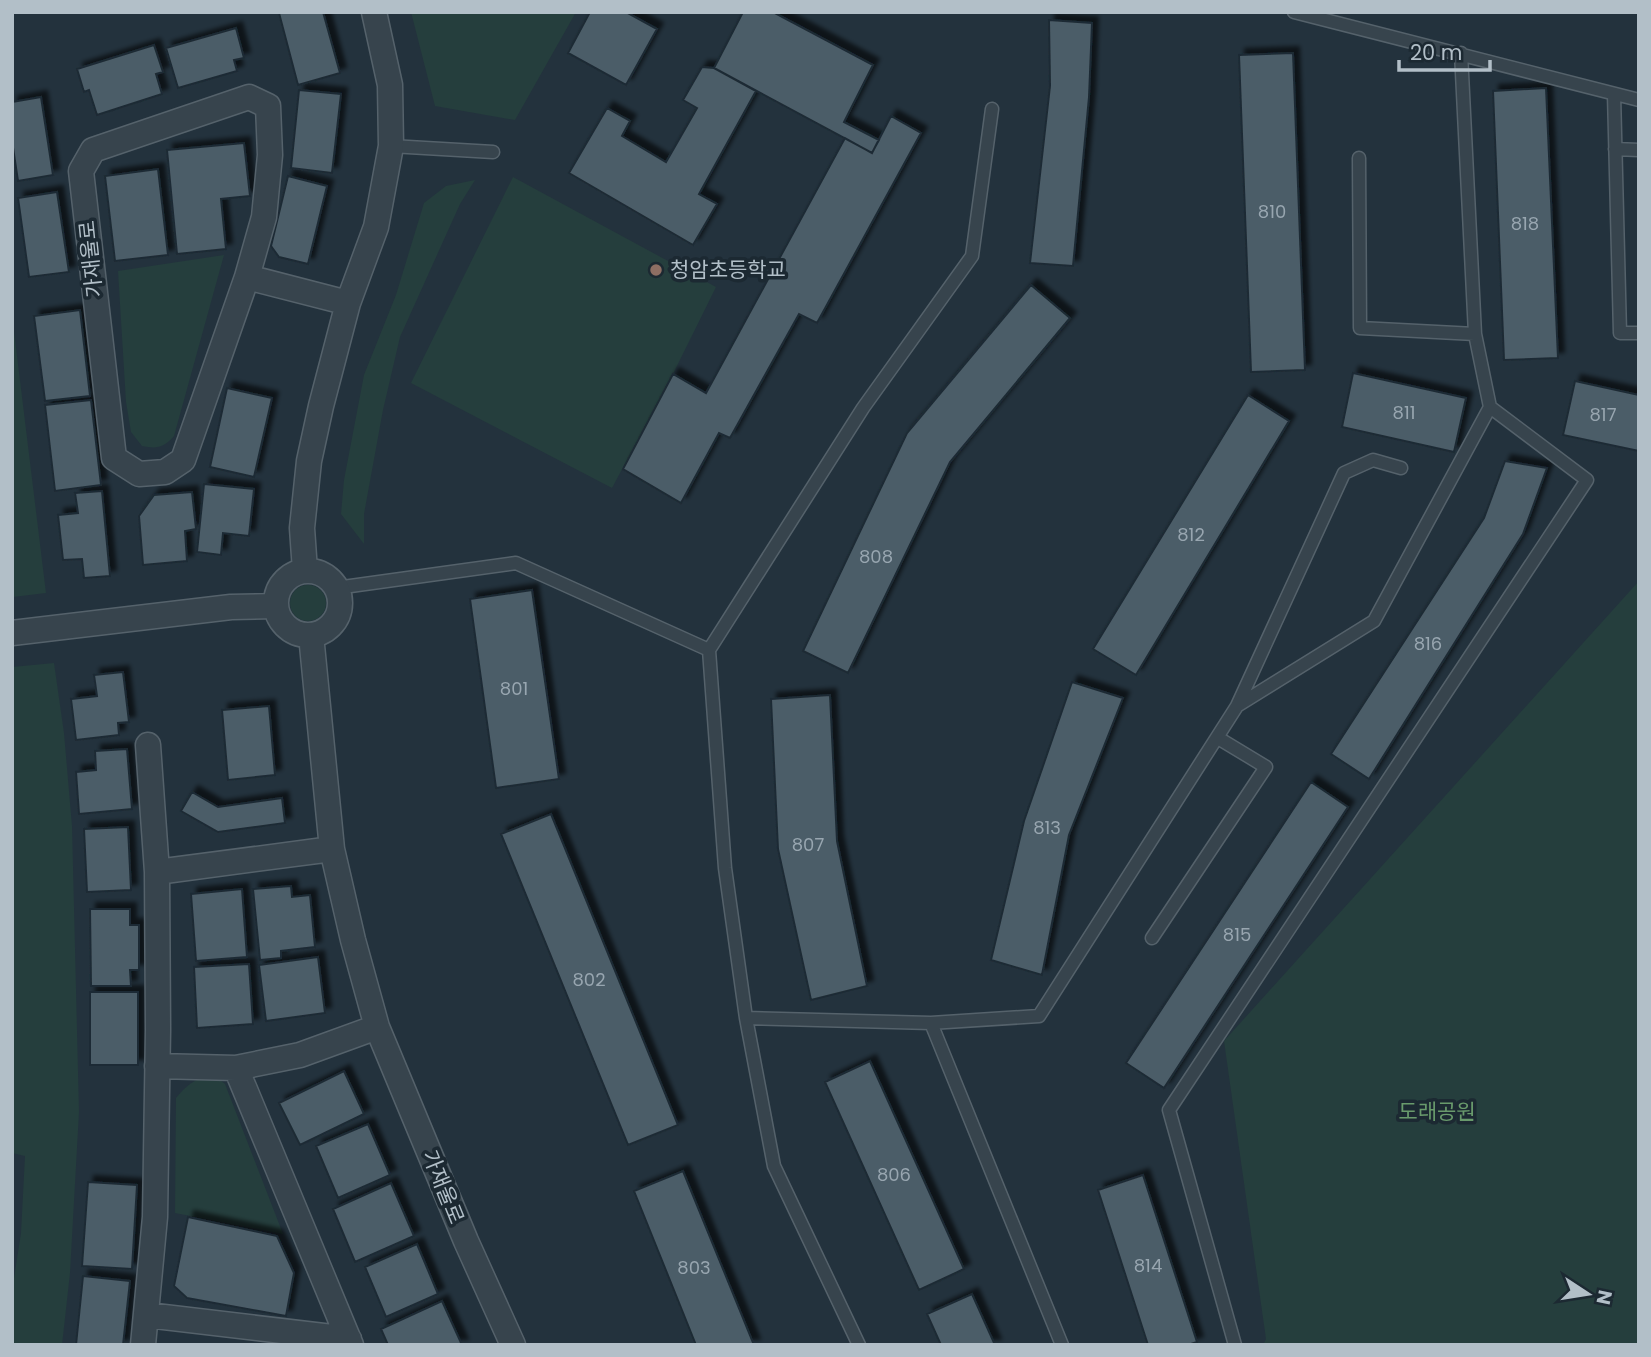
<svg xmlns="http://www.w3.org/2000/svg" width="1651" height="1357" font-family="Poppins,'Noto Sans KR',sans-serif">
	<defs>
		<filter id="shadow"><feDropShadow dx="6" dy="-6" stdDeviation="2" flood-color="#0009"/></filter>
	</defs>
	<rect width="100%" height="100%" fill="#23323d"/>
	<path fill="#253e3d" d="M411 12H576L515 120 435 106Z
		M513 177 716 287 673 374 612 488 411 383Z
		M475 180 460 204 400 337 383 410 364 514V544L341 514 344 480 364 375 396 295 424 203 446 186Z
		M224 255 174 436C164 448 156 449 142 446L131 432 126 402 118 271Z
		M12 315 46 593 13 597H12Z
		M1639 581V1345H1263L1266 1339 1224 1041Z
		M290 603a18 18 0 1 1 36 0a18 18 0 1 1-36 0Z
		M54 663 64 733 72 826 79 1112 70 1273 62 1345H12V1291L21 1233 25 1156 12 1153V667Z
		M215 1076 225 1084 283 1234 175 1213 176 1098C188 1084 196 1077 215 1076Z"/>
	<path fill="#4c5d68" stroke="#1e2b34" stroke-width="2" filter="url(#shadow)" d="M283 12H323L340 73 298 85 279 13Z
		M590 12H626L657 29 626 85 568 53Z
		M743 12H773L873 65 844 122 879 140 872 153 714 68Z
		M1049 20 1092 23 1089 97 1073 266 1030 263 1050 86Z
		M236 28 244 58 234 60 237 71 178 88 166 48Z
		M154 45 163 72 156 74 162 94 97 115 89 90 84 92 77 69Z
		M1293 53 1305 370 1251 372 1239 55Z
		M702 67 714 68 756 91 699 194 717 204 693 245 569 173 607 108 630 121 622 136 666 162 697 108 683 100Z
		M1546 88 1558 358 1504 360 1493 91Z
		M299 90 341 94 332 173 291 168Z
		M41 97 53 175 18 181 12 141V102Z
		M891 116 921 133 817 323 799 314 730 438 719 433 681 503 623 469 673 374 706 393 845 138 872 153Z
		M244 143 250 196 221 199 226 249 177 254 167 150Z
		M158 169 168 255 115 261 105 176Z
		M288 176 327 186 308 264 279 257 271 246Z
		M57 192 69 272 29 277 18 198Z
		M1031 285 1070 318 950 462 848 673 803 651 907 433Z
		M80 310 90 396 45 401 34 316Z
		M1353 373 1466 398 1454 452 1342 427Z
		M1575 381 1639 395V451L1563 435Z
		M227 388 272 398 254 477 210 467Z
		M1248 395 1289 421 1136 675 1093 649Z
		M91 400 101 485 55 491 45 405Z
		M1505 461 1547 468 1523 534 1369 779 1331 754 1484 518Z
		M204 484 254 489 249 536 223 533 221 555 197 552Z
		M102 491 110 576 84 578 82 559 63 560 58 515 78 513 75 493Z
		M192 492 196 529 185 531 187 561 143 565 139 516 154 495Z
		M532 590 559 779 496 788 470 599Z
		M123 672 129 722 118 723 119 735 76 740 71 699 97 696 94 675Z
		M1072 682 1123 698 1069 835 1042 975 991 960 1024 821Z
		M830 695 837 841 867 986 811 1000 778 849 771 699Z
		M269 706 275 775 228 780 222 710Z
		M127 749 132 809 79 814 76 772 96 770 95 751Z
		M1311 782 1348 807 1164 1088 1126 1063Z
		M192 792 218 807 282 798 285 823 218 832 181 811Z
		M551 814 678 1125 628 1145 501 834Z
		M128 827 131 890 87 892 84 829Z
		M291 886 292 897 310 895 315 947 281 951V958L260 960 253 889Z
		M242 889 247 957 196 961 191 894Z
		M90 909H130V925H139V970H130L131 986H91Z
		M318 957 325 1013 266 1021 259 965Z
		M249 964 253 1024 197 1028 194 967Z
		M90 992H138V1065H90Z
		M870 1061 964 1269 919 1290 825 1082Z
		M344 1071 364 1114 300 1145 279 1103Z
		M368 1124 390 1175 338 1198 316 1146Z
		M683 1171 754 1345H696L634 1191Z
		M1143 1175 1197 1342 1188 1345H1148L1098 1190Z
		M88 1182 137 1185 132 1269 82 1266Z
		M391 1183 414 1236 355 1262 333 1209Z
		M188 1217 277 1236 294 1273 286 1316 187 1298 174 1286Z
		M417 1244 438 1294 386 1317 365 1267Z
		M83 1276 130 1281 123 1345H76Z
		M972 1294 995 1345H941L927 1314Z
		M442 1301 462 1345H388L381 1329Z"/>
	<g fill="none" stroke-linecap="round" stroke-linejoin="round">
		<g stroke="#55626b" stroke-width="15">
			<path id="lane" d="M1294 12 1639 100
				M1614 94 1620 333H1639
				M391 146 493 152
				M1615 149 1639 150
				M1359 158 1360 328 1475 334
				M336 588 516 563 709 650
				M1237 706 1344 473 1373 460 1401 468
				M1152 938 1266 767 1218 738
				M746 1018 931 1023 1039 1016 1237 706 1374 621 1490 407 1475 334 1461 53
				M931 1023 1062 1345
				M859 1345 774 1166 746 1018 725 868 709 650 863 408 972 256 992 109
				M1235 1345 1169 1110 1587 480 1490 407"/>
		</g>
		<g stroke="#55626b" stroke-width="27">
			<path id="street" d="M249 97 268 106 270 155 264 217 247 277 183 460 165 472 139 474 114 458 81 171 93 150Z
				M247 277 348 303
				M305 571 302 528 309 461 321 406 348 303 376 227 391 146 390 85 374 12
				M276 603a32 32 0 1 1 64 0a32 32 0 1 1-64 0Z
				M12 633 231 607 276 606
				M311 635 332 849 353 940 377 1027 466 1241 513 1345
				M157 872 332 849
				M157 1066 236 1068 300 1055 377 1027
				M236 1068 351 1345
				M147 1315 349 1339
				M143 1345 155 1217 158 1030 157 872 148 745"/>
		</g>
		<use href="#lane" stroke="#37444d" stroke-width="12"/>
		<use href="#street" stroke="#37444d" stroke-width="24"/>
	</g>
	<circle fill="#8d6e63" stroke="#1c2932" stroke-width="2.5" cx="656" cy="270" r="7"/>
	<g text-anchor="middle" stroke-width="7" stroke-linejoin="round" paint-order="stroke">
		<g font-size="18" fill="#98a6b0">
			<text x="1272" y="218">810</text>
			<text x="1525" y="230">818</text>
			<text x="1404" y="419">811</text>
			<text x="1603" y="421">817</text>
			<text x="1191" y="541">812</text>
			<text x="876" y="563">808</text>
			<text x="1428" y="650">816</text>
			<text x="514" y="695">801</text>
			<text x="1047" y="834">813</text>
			<text x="808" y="851">807</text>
			<text x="1237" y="941">815</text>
			<text x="589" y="986">802</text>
			<text x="894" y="1181">806</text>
			<text x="1148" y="1272">814</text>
			<text x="694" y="1274">803</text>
		</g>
		<g font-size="21" fill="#b2bfc8" stroke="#1c2932">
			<text transform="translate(91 259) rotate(-96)" y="7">가재울로</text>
			<text transform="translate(443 1187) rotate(68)" y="7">가재울로</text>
		</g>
		<g font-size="21" fill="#b2bfc8" stroke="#1c2932" text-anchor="start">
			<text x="670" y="277">청암초등학교</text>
		</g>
		<g font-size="21" fill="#699a6c" stroke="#1c2932">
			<text x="1437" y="1119">도래공원</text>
		</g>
	</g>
	<rect width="1651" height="1357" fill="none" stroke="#b2bfc8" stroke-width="28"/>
	<g transform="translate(1588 1294) rotate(102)" stroke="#1c2932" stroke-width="5" paint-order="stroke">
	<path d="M0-5L12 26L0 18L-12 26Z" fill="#b2bfc8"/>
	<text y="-10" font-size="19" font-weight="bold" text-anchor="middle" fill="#b2bfc8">N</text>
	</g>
	<path d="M1399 60v10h91v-10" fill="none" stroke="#b2bfc8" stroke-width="3.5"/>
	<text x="1410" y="60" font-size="21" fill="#b2bfc8" stroke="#1c2932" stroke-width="5" paint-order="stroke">20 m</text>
</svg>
